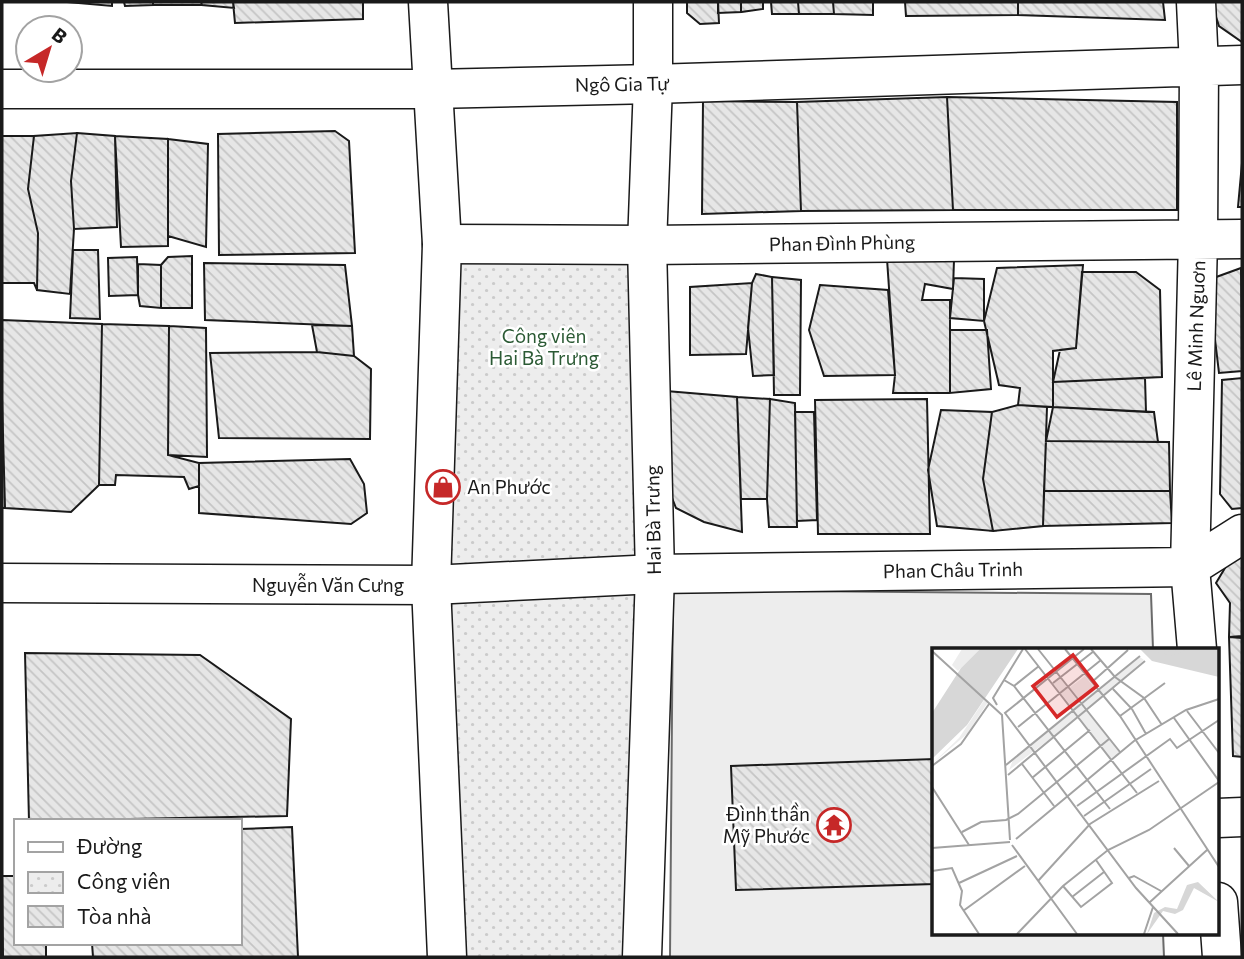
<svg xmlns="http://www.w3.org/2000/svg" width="1244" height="959" font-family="Commissioner,sans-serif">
	<defs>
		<pattern id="park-dots" width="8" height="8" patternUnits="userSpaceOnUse" patternTransform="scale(1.75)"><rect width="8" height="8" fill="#ededed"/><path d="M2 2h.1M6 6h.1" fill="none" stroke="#cbcbcb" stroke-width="1.8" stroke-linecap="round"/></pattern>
		<pattern id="building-back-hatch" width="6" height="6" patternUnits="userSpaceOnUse" patternTransform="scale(1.75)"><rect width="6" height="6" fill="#e6e6e6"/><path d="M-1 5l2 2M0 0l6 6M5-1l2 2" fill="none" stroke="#c5c5c5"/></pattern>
	</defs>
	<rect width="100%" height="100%" fill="#fff"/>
	<path fill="#ededed" stroke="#6a6a6a" stroke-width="2" d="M673 590 1151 594 1153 649H934V933H1163L1164 957H670Z"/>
	<path fill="url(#park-dots)" stroke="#6a6a6a" stroke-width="2" d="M442 244 647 245 640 957H445Z"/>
	<path fill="url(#building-back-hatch)" stroke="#1a1a1a" stroke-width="2" d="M67 2H112V6Z
		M124 2H153V5L125 6Z
		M153 2H201L202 5H153Z
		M201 2H233L234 8 202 5Z
		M233 2H363V19L235 23Z
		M687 2H718L719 23 700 24 687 13Z
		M718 2H741V12L718 13Z
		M741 2H763V9L741 12Z
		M771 2H798L799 14H772Z
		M798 2H833L834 14H799Z
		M833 2H873V15L834 14Z
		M905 2H1018V15L906 16Z
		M1018 2H1163L1165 20 1018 15Z
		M1211 2H1242V42L1219 26Z
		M947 97 1177 102V210H953Z
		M947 97 953 210 801 211 797 102Z
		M703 101 797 102 801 211 702 214Z
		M335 131 349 141 355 253 219 255 218 134Z
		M77 133 71 181 74 229 70 294 37 290 38 233 28 189 34 136Z
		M77 133 115 136 117 227 74 229 71 181Z
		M2 136H34L28 189 38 233 37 290 34 283H2Z
		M115 136 168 139V246L121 247Z
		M168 139 208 144 206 247 168 236Z
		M1242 163V207H1238Z
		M73 250H98L100 319 70 318Z
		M192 256V308H161V265L168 257Z
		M137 257 138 295 109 296 108 258Z
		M887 259 954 260 953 289 925 284 922 300H950V393H893L895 375Z
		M204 263 345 265 352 326 205 320Z
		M138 264 161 265V308L140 306 138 295Z
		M1083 265 1076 348 1053 351V407L1018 405 1020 388 999 385 984 321 997 268Z
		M1241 268 1242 371 1219 373 1208 280Z
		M1082 272H1136L1160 290 1162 377 1053 382 1060 350 1076 348Z
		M756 274 772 277 774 375 753 376 748 328 752 283Z
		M772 277 801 280 800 395H774Z
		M954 278 984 279V321L950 318Z
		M752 283 746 354 690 355V287Z
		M820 285 888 290 895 375 824 376 809 330Z
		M2 320 102 324 99 485 71 512 5 508 2 398Z
		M102 324 169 326 168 455 199 463V486L189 489 184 477 116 475 115 485H99Z
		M312 325 352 326 354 356 317 352Z
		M169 326 206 328 207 457 168 455Z
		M950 330H987L991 389 950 393Z
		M317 352 354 356 371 369 370 439 219 438 210 353Z
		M1145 378 1146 412 1053 407V382Z
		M1242 378V508L1232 509 1220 494 1222 380Z
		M666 391 737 397 742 532 704 522 676 508 665 480Z
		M737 397 770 399 767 499H741Z
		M2 398 5 508H2Z
		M770 399 795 403 797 527H769L767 499Z
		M927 399 930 534H818L815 400Z
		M1018 405 1047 407 1043 526 993 531 983 479 992 412Z
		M1053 407 1154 412 1158 442 1046 441Z
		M941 410 992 412 983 479 993 531 937 526 928 470Z
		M795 412H814L817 520 797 521Z
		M1046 441 1169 442 1170 491H1044Z
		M350 459 364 484 367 513 351 524 199 513V463Z
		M1044 491H1170L1172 523 1043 526Z
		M1237 548H1242V636L1229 637 1230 603 1216 583Z
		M1229 637 1242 638V757L1233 756Z
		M25 653 200 655 291 719 287 816 29 821Z
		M934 759V884L736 890 731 766Z
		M292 827 298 957H93L92 943H240V829Z
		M2 876H16V943H46V957H3Z"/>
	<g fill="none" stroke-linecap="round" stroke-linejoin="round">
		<g stroke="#1a1a1a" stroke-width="41">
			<path id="minor" d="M1196 2 1199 66 1198 239 1190 567 1197 649
				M2 89H432L653 84 1242 65
				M442 244 647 245 1242 239
				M2 583 431 585 655 574 1190 567 1242 534
				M1218 818 1242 817
				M1218 902 1222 957"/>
		</g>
		<g stroke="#1a1a1a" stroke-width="41">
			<path id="tertiary" d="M428 2 442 244 431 585 447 957
				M642 957 655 574 647 245 653 84V2"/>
		</g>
		<use href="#minor" stroke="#fff" stroke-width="38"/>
		<use href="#tertiary" stroke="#fff" stroke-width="38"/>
	</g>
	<defs>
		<g id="shop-ring" transform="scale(1.75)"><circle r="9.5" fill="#fff" stroke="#c62828" stroke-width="1.5"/><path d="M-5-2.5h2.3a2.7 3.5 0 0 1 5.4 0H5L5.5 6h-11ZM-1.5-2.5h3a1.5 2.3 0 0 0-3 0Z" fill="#c62828"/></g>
		<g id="temple-ring" transform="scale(1.75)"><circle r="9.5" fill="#fff" stroke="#c62828" stroke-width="1.5"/><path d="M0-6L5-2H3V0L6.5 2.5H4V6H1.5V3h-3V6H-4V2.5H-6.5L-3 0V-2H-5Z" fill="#c62828"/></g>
	</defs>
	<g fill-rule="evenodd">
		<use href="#shop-ring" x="443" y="487"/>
		<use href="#temple-ring" x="834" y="825"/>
	</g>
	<g text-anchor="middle" stroke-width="5" stroke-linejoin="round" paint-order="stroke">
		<g font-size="19" fill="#1a1a1a" stroke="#fff">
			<text transform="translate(622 84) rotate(-1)" y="7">Ngô Gia Tự</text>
			<text transform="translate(842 243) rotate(-1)" y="7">Phan Đình Phùng</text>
			<text transform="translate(1196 326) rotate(-88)" y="7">Lê Minh Nguơn</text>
			<text transform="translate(653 520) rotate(-91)" y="7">Hai Bà Trưng</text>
			<text transform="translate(953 570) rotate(-1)" y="7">Phan Châu Trinh</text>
			<text x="328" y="592">Nguyễn Văn Cưng</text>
		</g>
		<g font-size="19" fill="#2b5a34" stroke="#fff">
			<text x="544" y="343">Công viên<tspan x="544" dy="22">Hai Bà Trưng</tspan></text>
		</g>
		<g font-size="19" fill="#1a1a1a" stroke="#fff" text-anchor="start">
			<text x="467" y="494">An Phước</text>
			<text x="810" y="821" text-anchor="end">Đình thần<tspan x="810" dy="22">Mỹ Phước</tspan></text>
		</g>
	</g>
	<g transform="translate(932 648)">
		<rect width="287" height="287" fill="#fff"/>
		<path d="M153 28 164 42 148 55 137 40Z" fill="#ededed"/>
		<path d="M30 1H48L26 23 20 17ZM208 9 212 12 154 63 188 104 179 110 147 69 77 122 81 112 142 62 121 35 128 30 149 57ZM53 51 56 54 35 86 0 116 27 90Z" fill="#ededed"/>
		<path d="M48 1H86L35 77 0 111V65L29 20ZM208 1H287V29L220 13ZM266 234 287 254 262 240 251 262 243 266 231 263 215 286 222 265 233 259 245 261 255 237Z" fill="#d7d7d7"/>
		<path fill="none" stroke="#d7d7d7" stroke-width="3.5" d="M224 2 240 6 252 1"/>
		<path fill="none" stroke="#a3a3a3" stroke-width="2" d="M93 1 205 145M106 1 188 104M133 1 188 68 287 219M152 1 73 65 204 240 246 286M159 1 183 29 212 50 230 77M0 3 70 67 78 192M72 32 82 38 178 161M160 34 196 2M121 35 162 3M82 38 107 18M181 41 200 61 214 86M65 57 61 50 91 1M255 63 287 105M188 68 233 35M242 70 287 133M86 79 169 12M90 116 122 158M74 117 208 8M0 118 29 96 57 56M76 127 213 13M100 130 158 82M0 139 37 197M145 158 238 91 245 100 287 72M152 168 219 121M30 184 49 174 74 172 86 166 177 91M84 191 202 93 254 62 287 51M80 197 145 286M0 200 78 194M242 200 257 218M0 223 20 220 30 243 28 257 47 286M197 230 202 228 229 243M106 233 158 176 227 133M27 235 85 208M131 238 149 259 180 235 164 212M140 249 172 224M218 254 275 202M31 263 93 218M85 286 131 238 176 202 217 182 287 134M212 286 221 259"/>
		<path fill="#d62828" fill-opacity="0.15" stroke="#d62828" stroke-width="3.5" d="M141 7 165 38 125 69 101 38Z"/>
		<rect width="287" height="287" fill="none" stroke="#1a1a1a" stroke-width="3.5"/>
	</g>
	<rect width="1244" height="959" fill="none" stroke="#1a1a1a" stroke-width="7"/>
	<rect x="14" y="819" width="228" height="126" fill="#ffffff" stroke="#a3a3a3" stroke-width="2"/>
	<rect x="28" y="842" width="35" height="10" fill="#ffffff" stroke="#a3a3a3" stroke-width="2"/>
	<text x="77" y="854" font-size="21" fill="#1a1a1a">Đường</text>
	<rect x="28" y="872" width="35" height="21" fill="url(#park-dots)" stroke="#a3a3a3" stroke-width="2"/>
	<text x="77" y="889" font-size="21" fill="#1a1a1a">Công viên</text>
	<rect x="28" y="906" width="35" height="21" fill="url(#building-back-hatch)" stroke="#a3a3a3" stroke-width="2"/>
	<text x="77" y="924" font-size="21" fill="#1a1a1a">Tòa nhà</text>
	<g transform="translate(49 49) rotate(38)"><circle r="33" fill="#ffffff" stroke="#a3a3a3" stroke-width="2"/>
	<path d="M0-5L12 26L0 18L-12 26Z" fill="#c62828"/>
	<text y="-10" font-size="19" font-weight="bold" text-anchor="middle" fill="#1a1a1a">B</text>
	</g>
</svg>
